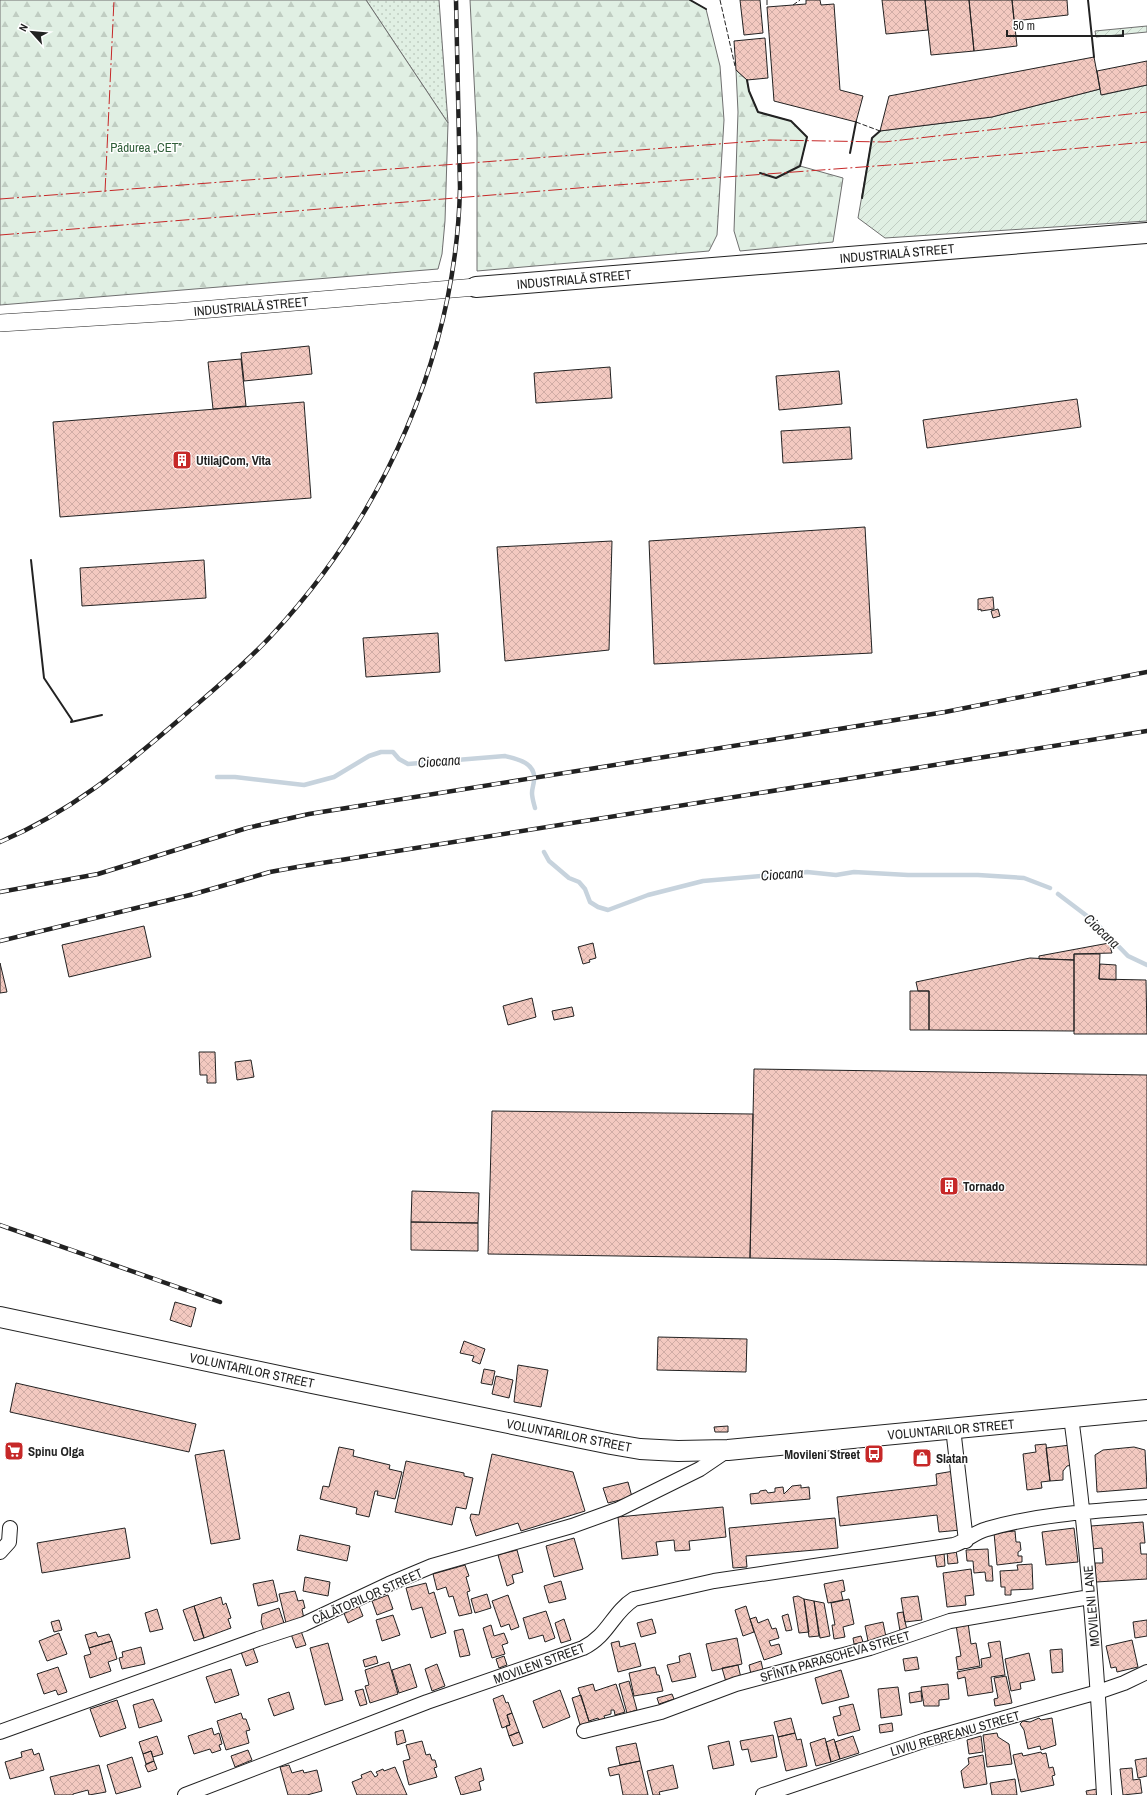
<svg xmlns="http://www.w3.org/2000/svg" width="1147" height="1795" font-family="'Archivo Narrow',sans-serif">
	<defs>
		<pattern id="grass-dots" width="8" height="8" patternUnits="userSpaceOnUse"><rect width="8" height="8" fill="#e0efe3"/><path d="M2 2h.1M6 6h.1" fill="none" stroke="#c0cdc2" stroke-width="1.8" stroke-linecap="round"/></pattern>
		<pattern id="forest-firs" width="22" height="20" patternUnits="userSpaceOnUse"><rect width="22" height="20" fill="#e0efe3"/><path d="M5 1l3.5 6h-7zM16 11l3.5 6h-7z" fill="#c0cdc2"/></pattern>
		<pattern id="garden-furrows" width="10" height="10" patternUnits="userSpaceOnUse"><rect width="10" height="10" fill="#e0efe3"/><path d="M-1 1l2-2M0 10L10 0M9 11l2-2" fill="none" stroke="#c0cdc2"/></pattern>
		<pattern id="building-cross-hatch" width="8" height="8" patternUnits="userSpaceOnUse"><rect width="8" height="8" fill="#f3c9c0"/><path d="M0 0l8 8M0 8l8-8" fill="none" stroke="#d0aca5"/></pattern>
	</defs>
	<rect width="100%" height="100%" fill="#fff"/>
	<path fill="url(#grass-dots)" stroke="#6f6f6f" d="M366 0H439L448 123Z"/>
	<path fill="url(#forest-firs)" stroke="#6f6f6f" d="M0 0H366L448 123 445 221 442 254 438 269 0 305Z
		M470 0H690L706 9 720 66 724 120 717 235 709 251 477 271V138Z
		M736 70 747 80 749 91 758 112 791 121 807 137 800 166 843 178 833 242 740 251 734 231 738 112Z"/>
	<path fill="url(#garden-furrows)" stroke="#6f6f6f" d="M1147 26V32L1096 37 1095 31Z
		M1147 85V221L885 238 858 218 872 138 880 131 992 117 1100 89 1102 95Z"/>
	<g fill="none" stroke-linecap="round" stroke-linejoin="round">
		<path stroke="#c7d3dd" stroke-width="4.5" d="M217 777H235L304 785 334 777 369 756 381 752H393L399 759 408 764 505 756C518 759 536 763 534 780 534 784 532 788 532 793 532 798 534 804 535 808
			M544 852 549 861 569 878 579 882 585 889 590 902 598 907 608 910 648 895 703 881 807 872 836 875 854 872 908 875H978L1024 878 1050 888
			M1058 894 1095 922 1128 956 1147 965"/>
	</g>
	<path fill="url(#building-cross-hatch)" stroke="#222" d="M740 0H760L763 33 744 35Z
		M806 0H820L821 5 834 4 840 90 863 96 856 122 774 101 767 7 806 4Z
		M882 0H925L928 30 886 34Z
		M925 0H969L974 51 931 55Z
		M969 0H1012L1017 46 974 51Z
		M1012 0H1067L1068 15 1014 21Z
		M765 38 768 78 747 80 736 70 734 41Z
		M1094 57 1100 89 992 117 880 131 889 96Z
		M1147 61V85L1101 95 1097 71Z
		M309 346 312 374 244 381 241 353Z
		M241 359 246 406 213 409 208 362Z
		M610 367 612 398 536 403 534 373Z
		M839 371 842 404 779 410 776 376Z
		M1077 399 1081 427 927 448 923 420Z
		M304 402 311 498 60 517 53 422Z
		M850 427 852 459 783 463 781 431Z
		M865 527 872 653 654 664 649 541Z
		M612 541 609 650 505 661 497 547Z
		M204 560 206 598 82 606 80 568Z
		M993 597 994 609 981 611V609L978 610V599Z
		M998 609 1000 616 993 618 991 611Z
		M438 633 440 672 366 677 363 638Z
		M144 926 151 957 69 977 62 945Z
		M593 943 596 958 589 960 590 962 583 964 578 947Z
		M1109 943 1112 953 1074 954V960L1039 959V956Z
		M1074 954H1100L1099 979 1146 980 1147 1034H1074Z
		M1030 958 1074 960V1031L929 1030V991H918L916 982Z
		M0 963 7 992 0 993Z
		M1100 964 1116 965V980L1099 979Z
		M910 991H929V1030H910Z
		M532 998 536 1017 508 1025 503 1006Z
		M572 1007 574 1016 554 1020 552 1011Z
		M199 1052H215L216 1083H207V1075H200Z
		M251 1060 254 1077 237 1080 235 1062Z
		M754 1069 1147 1075V1265L750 1258Z
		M492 1111 753 1114 750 1258 488 1254Z
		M412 1191 479 1193 478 1223 411 1222Z
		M411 1222 478 1223V1251L411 1250Z
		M175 1302 196 1308 191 1327 170 1320Z
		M658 1337 747 1339 746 1372 657 1370Z
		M464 1341 485 1349 480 1364 472 1361 474 1356 460 1353Z
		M518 1365 548 1370 541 1407 514 1402Z
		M484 1369 495 1371 492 1385 481 1383Z
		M496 1376 513 1380 509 1398 492 1394Z
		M16 1383 196 1424 189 1452 10 1412Z
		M728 1426V1432H715L714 1427Z
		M1046 1444 1050 1481 1041 1482 1042 1488 1027 1490 1023 1454 1036 1452 1035 1445Z
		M1070 1445 1072 1465 1067 1466 1063 1471V1480L1050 1481 1046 1448Z
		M339 1447 354 1450 353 1456 390 1465 389 1469 402 1472 395 1499 377 1495 378 1491H375L369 1517 356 1514 357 1508 320 1499 323 1486 329 1487Z
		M1134 1447 1145 1450 1147 1488 1097 1492 1095 1455 1103 1450Z
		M224 1450 240 1539 211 1544 195 1455Z
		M492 1454 573 1472 585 1511 521 1531 518 1523 476 1536 470 1518 471 1514 479 1515Z
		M406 1461 464 1473V1476L473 1478 466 1509 456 1507 452 1525 395 1512Z
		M954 1471 961 1530 939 1532 937 1515 840 1526 837 1497 937 1485 936 1474Z
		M628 1482 632 1497 608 1503 603 1488Z
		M801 1485V1488L809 1487 810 1499 751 1504 750 1494 759 1493 760 1491 766 1490 768 1493 775 1492V1488L783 1487 784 1494 792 1486Z
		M723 1507 726 1537 689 1541 690 1550 675 1551 674 1540 656 1542 658 1555 622 1559 618 1517Z
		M835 1518 838 1548 746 1556 747 1567 733 1568 729 1528Z
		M1143 1522 1145 1543H1140L1141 1554H1147V1579L1096 1582 1095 1563H1103L1102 1548 1092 1549 1091 1526Z
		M125 1528 130 1558 42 1573 37 1543Z
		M1074 1528 1078 1562 1046 1565 1042 1532Z
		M1015 1531 1016 1542H1020L1021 1550 1018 1552V1556H1022V1562L997 1565 994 1533Z
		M300 1535 350 1546 347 1561 297 1550Z
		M574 1538 583 1569 554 1577 546 1546Z
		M988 1549 989 1566H992L993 1581H986L985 1572 974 1573 973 1561H967L966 1550Z
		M517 1550 523 1572 512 1575 514 1583 507 1586 498 1555Z
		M956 1550 958 1563 948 1564 947 1551Z
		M944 1553 945 1566 937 1567 935 1554Z
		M1032 1564 1033 1589 1011 1590V1595H1005V1587H1001L1000 1571 1018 1570 1017 1565Z
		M465 1565 469 1576 466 1577 470 1591 467 1592 472 1613 459 1616 453 1596 449 1597 446 1587 437 1590 433 1574Z
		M971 1569 974 1595 965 1596 966 1605 947 1607 943 1573Z
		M305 1577 330 1582 328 1596 303 1591Z
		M273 1580 278 1601 258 1606 253 1584Z
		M843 1580 845 1591 841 1592 843 1600 828 1603 824 1584Z
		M561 1581 566 1599 549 1603 544 1586Z
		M426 1583 429 1594 434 1592 446 1633 431 1638 422 1607 412 1610 406 1588Z
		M295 1591 298 1601 303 1600 305 1608 302 1609 304 1619 286 1623 279 1594Z
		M487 1594 491 1608 475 1613 471 1599Z
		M388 1595 393 1609 377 1615 372 1601Z
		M508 1595 519 1627 511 1630 509 1624 501 1627 492 1601Z
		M798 1596 804 1599 809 1632 799 1633 793 1597Z
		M918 1596 922 1620 905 1622 901 1598Z
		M221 1597 223 1605 226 1603 231 1618 228 1619 231 1628 204 1638 194 1606Z
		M804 1599 814 1601 819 1636 809 1637Z
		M849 1599 854 1624 843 1627 845 1637 834 1639 832 1625H835L831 1603Z
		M814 1601 824 1603 830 1636 820 1638Z
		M358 1604 363 1616 348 1623 343 1611Z
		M194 1606 204 1638 194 1641 183 1610Z
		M746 1606 754 1632 743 1636 735 1610Z
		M279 1608 284 1623 264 1631 261 1622 262 1614Z
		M157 1609 163 1629 150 1632 145 1613Z
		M546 1611 555 1638 545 1642 543 1635 529 1639 523 1618Z
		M903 1612 907 1630 900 1631 897 1613Z
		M788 1614 792 1630 786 1631 782 1616Z
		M393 1615 400 1635 382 1641 376 1620Z
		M756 1617 758 1623 768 1619 772 1629 776 1628 779 1638 769 1641 771 1646 779 1644 782 1654 764 1660 750 1619Z
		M564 1619 571 1640 561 1643 555 1623Z
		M652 1619 656 1633 641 1637 637 1623Z
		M59 1620 62 1630 54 1632 51 1622Z
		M1147 1620V1636L1135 1638 1133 1622Z
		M883 1622 886 1637 868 1641 865 1626Z
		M968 1623 971 1644 976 1643 980 1666 958 1670 956 1657 961 1656 956 1625Z
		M491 1625 494 1636 504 1633 508 1643 502 1645 505 1654 492 1658 483 1628Z
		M463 1629 470 1655 460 1657 454 1631Z
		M301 1631 306 1645 296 1648 291 1634Z
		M96 1632 98 1637 109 1634 112 1641 89 1648 85 1635Z
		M59 1633 67 1654 47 1661 39 1641Z
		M861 1636 863 1642 854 1644 853 1638Z
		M737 1638 742 1664 712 1671 706 1644Z
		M1132 1640 1138 1667 1117 1672 1116 1667 1111 1668 1106 1646Z
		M112 1641 117 1659 108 1662 111 1671 90 1678 84 1656 91 1654 89 1648Z
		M619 1641 620 1647 635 1643 641 1666 618 1672 611 1643Z
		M1000 1641 1005 1675 991 1677 993 1692 968 1696 965 1677 958 1679 957 1672 982 1667 981 1659 991 1657 988 1643Z
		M328 1643 343 1700 325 1705 310 1648Z
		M141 1647 145 1664 122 1669 119 1658 123 1657 122 1652Z
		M253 1648 258 1662 246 1666 241 1652Z
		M1062 1649 1063 1672 1052 1673 1050 1650Z
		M690 1653 696 1677 672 1682 667 1665 680 1662 679 1656Z
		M1029 1653 1035 1680 1020 1683 1021 1689 1011 1691 1005 1659Z
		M376 1656 378 1663 365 1667 363 1660Z
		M504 1656 507 1665 499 1668 496 1659Z
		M917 1657 919 1669 905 1671 903 1659Z
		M761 1661 763 1670 751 1674 749 1665Z
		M389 1662 398 1694 370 1703 365 1686 369 1685 365 1670Z
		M410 1664 417 1687 399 1693 392 1670Z
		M437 1664 445 1686 432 1691 425 1669Z
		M738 1665 741 1678 726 1682 722 1668Z
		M58 1667 67 1692 58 1695 56 1690 44 1694 37 1674Z
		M655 1667 657 1675H659L663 1691 634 1696 629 1673Z
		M231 1669 239 1695 215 1703 206 1677Z
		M841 1670 849 1697 822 1704 815 1678Z
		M1006 1676 1012 1703 995 1706 994 1699 998 1698 994 1678Z
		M629 1681 637 1710 627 1713 619 1684Z
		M593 1684 595 1691 616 1684 625 1712 615 1715 614 1710H611V1714L604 1716 605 1719 599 1720 598 1718 589 1721 578 1688Z
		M948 1684 949 1699 939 1700V1706H924L921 1687Z
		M898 1687 902 1715 881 1718 878 1689Z
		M363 1689 367 1704 360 1706 355 1691Z
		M560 1690 570 1717 543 1728 533 1701Z
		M921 1691 922 1701 910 1703 909 1693Z
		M289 1692 294 1709 274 1716 268 1699Z
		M672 1694 674 1699 659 1704 657 1698Z
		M503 1695 506 1703 508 1702 512 1713 507 1715 510 1725 502 1728 493 1699Z
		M581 1695 590 1725 581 1728 572 1698Z
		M153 1699 162 1721 139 1728 133 1705Z
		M117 1700 126 1728 100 1737 90 1709Z
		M853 1704 860 1730 838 1736 833 1717 841 1715 839 1707Z
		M241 1713 243 1719H246L250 1730 246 1731 249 1743 226 1750 217 1721Z
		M512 1713 519 1732 509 1736 506 1726 510 1725 507 1715Z
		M791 1718 795 1733 778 1737 774 1722Z
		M1039 1718 1041 1720 1052 1718 1056 1745 1041 1750 1040 1746 1028 1749 1024 1730 1020 1724 1023 1721 1030 1722Z
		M892 1723 893 1731 880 1733 879 1725Z
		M212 1728 214 1735 219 1733 222 1744 219 1745 221 1750 212 1753 210 1749 194 1754 188 1736Z
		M403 1730 406 1742 397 1745 395 1732Z
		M519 1732 523 1743 513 1746 509 1736Z
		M795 1733 797 1740 801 1739 807 1766 786 1771 778 1737Z
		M997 1733 998 1737 1009 1744 1012 1764 987 1767 983 1735Z
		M773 1735 777 1757 751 1762 748 1749 742 1750 740 1741Z
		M157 1736 163 1754 153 1757 151 1751 143 1754 139 1742Z
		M853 1736 859 1753 840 1759 835 1742Z
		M981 1736 983 1752 969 1754 967 1740Z
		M825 1738 831 1762 816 1766 810 1743Z
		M834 1739 840 1759 831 1762 826 1742Z
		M422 1741 426 1755 430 1754 432 1760H435L437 1767 434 1768 437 1777 409 1785 403 1761 410 1759 406 1745Z
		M729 1741 734 1765 713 1769 708 1746Z
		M636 1743 640 1761 620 1765 616 1747Z
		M32 1749 34 1755 39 1753 44 1770 10 1779 5 1762 22 1757 21 1752Z
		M248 1750 252 1760 235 1767 231 1756Z
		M151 1751 154 1761 146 1764 143 1754Z
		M1041 1752 1042 1754 1046 1753 1049 1768 1053 1767 1055 1775 1052 1776 1054 1785 1021 1792 1013 1755 1022 1753 1023 1756Z
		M983 1755 987 1784 964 1788 961 1771 969 1764 968 1758Z
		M132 1757 141 1787 116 1794 107 1765Z
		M1147 1758V1776L1138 1778 1135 1760Z
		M154 1761 157 1769 148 1772 145 1765Z
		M640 1761 648 1795H623L619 1774 610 1776 608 1768Z
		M99 1765 106 1792 89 1795 88 1790 73 1794V1795H55L50 1777Z
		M289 1765 292 1773 303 1770 304 1773 317 1770 322 1791 307 1795H288L280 1767Z
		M673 1765 678 1788 659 1792 660 1795H653L647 1771Z
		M395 1767 407 1795H357L352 1782 362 1778 361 1775 371 1771 375 1777 378 1775 376 1772 383 1769 384 1771Z
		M481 1768 484 1780 479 1782 481 1790 461 1795 455 1777Z
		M1132 1768 1133 1780 1140 1779 1142 1793 1123 1795 1120 1769Z
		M1015 1779 1017 1795H992L990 1783Z
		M1097 1789 1098 1795H1087L1086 1791Z"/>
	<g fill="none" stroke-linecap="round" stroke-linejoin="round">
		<g stroke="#222" stroke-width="16">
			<path id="minor" d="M1071 1417C1088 1542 1097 1669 1104 1795
				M953 1428 966 1541
				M0 1552 9 1542 10 1528
				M584 1731 661 1712 736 1684 870 1648 950 1621 1090 1597
				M0 1732 258 1639 304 1624 389 1584 432 1566 572 1526 619 1509 700 1469 728 1450
				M185 1795 427 1702 583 1648C609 1635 612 1613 634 1599L714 1581 954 1545C966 1541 975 1532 987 1529 1039 1514 1094 1511 1147 1507
				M763 1795 926 1740 1098 1692 1124 1683 1147 1672"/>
		</g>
		<g stroke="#222" stroke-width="18">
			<path id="tertiary" d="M0 323 176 312 476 287"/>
		</g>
		<g stroke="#222" stroke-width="22">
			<path id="secondary" d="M476 287 1147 233
				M0 1317 312 1383 611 1444 640 1449 678 1451 728 1450 1147 1410"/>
		</g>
		<use href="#minor" stroke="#fff" stroke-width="14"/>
		<use href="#tertiary" stroke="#fff" stroke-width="17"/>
		<use href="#secondary" stroke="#fff" stroke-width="20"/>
		<g stroke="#222" stroke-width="4.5">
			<path id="rail" d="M0 842C72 811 122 769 180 719 211 692 243 666 271 636 384 515 456 354 460 188L456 0
				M0 892 98 874 247 828 309 814 945 712 1147 672
				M0 941 194 894 270 872 297 867 1147 731
				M0 1225 220 1302"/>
		</g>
		<use href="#rail" stroke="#fff" stroke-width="3" stroke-dasharray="9" stroke-linecap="butt"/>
		<path stroke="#222" stroke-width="1" stroke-dasharray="5 2" stroke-linecap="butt" d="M720 0 735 66
			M767 0V7
			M793 5 800 0
			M856 122 880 131"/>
		<path stroke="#222" stroke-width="2" d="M690 0 706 9
			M1088 0 1094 57
			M747 80 749 91 758 112 791 121 807 137 800 166 776 178 760 173
			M850 153 856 122
			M862 198 872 138 880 131
			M31 560 44 678 72 720 71 722 102 715"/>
		<path stroke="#c62828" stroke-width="1" stroke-dasharray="14 3 2 3" stroke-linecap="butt" d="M105 192 114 0
			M0 199 770 140 884 142 1147 112
			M0 235 603 186 903 164 1147 142"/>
	</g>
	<defs>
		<g id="building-square" transform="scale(1)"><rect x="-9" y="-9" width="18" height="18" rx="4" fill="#c62828" stroke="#fff"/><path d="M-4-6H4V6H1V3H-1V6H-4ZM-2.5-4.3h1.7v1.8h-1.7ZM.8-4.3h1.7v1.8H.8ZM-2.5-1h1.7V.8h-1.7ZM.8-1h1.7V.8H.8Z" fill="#fff"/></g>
		<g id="supermarket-square" transform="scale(1)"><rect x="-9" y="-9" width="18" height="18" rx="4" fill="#c62828" stroke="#fff"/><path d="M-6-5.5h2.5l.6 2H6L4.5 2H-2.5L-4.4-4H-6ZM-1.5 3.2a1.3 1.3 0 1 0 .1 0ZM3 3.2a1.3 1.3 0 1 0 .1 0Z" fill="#fff"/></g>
		<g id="bus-square" transform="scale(1)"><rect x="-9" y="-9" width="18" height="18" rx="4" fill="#c62828" stroke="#fff"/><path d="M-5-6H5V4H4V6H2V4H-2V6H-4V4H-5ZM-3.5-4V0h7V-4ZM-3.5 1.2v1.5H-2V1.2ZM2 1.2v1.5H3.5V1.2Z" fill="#fff"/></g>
		<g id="shop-square" transform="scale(1)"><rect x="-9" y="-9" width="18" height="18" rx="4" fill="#c62828" stroke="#fff"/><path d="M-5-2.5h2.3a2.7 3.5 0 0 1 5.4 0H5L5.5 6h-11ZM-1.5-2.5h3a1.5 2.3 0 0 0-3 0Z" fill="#fff"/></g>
	</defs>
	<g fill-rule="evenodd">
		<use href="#building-square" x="182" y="460"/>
		<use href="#building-square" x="949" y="1186"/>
		<use href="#supermarket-square" x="14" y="1451"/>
		<use href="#bus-square" x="874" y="1454"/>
		<use href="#shop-square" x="922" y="1458"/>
	</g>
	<g text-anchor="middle" stroke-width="3" stroke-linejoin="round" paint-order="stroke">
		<g font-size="13" fill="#2f5e38" stroke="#fff">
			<text x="146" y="152">Pădurea „CET”</text>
		</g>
		<g font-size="13" fill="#222" stroke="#fff">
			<text transform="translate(897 253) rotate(-5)" y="5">INDUSTRIALĂ STREET</text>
			<text transform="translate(574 279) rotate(-5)" y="5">INDUSTRIALĂ STREET</text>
			<text transform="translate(251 306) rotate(-5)" y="5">INDUSTRIALĂ STREET</text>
			<text transform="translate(252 1370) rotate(12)" y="5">VOLUNTARILOR STREET</text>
			<text transform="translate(951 1429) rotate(-5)" y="5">VOLUNTARILOR STREET</text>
			<text transform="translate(569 1435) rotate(11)" y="5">VOLUNTARILOR STREET</text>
			<text transform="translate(367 1596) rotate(-24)" y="5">CĂLĂTORILOR STREET</text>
			<text transform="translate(1091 1606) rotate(-95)" y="5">MOVILENI LANE</text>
			<text transform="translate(835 1656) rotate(-16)" y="5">SFÎNTA PARASCHEVA STREET</text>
			<text transform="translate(539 1663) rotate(-20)" y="5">MOVILENI STREET</text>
			<text transform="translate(955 1733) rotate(-16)" y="5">LIVIU REBREANU STREET</text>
		</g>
		<g font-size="13" font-weight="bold" fill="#222" stroke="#fff" text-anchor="start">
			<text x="196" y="465">UtilajCom, Vita</text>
			<text x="963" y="1191">Tornado</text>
			<text x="28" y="1456">Spinu Olga</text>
			<text x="860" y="1459" text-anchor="end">Movileni Street</text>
			<text x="936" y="1463">Slatan</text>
		</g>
		<g font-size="14" font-style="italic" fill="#222" stroke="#fff">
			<text transform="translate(439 761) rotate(-4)" y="5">Ciocana</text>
			<text transform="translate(782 874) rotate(-4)" y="5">Ciocana</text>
			<text transform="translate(1102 931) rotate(43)" y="5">Ciocana</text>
		</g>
	</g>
	<g transform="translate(32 32) rotate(297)" stroke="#ffffff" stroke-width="3" paint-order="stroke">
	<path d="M0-3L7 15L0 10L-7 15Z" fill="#222222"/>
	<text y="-6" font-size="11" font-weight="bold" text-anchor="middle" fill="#222222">N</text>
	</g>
	<path d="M1007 30v6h116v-6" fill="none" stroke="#222222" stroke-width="2"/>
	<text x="1013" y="30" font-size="12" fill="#222222" stroke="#ffffff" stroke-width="3" paint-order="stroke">50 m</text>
</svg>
